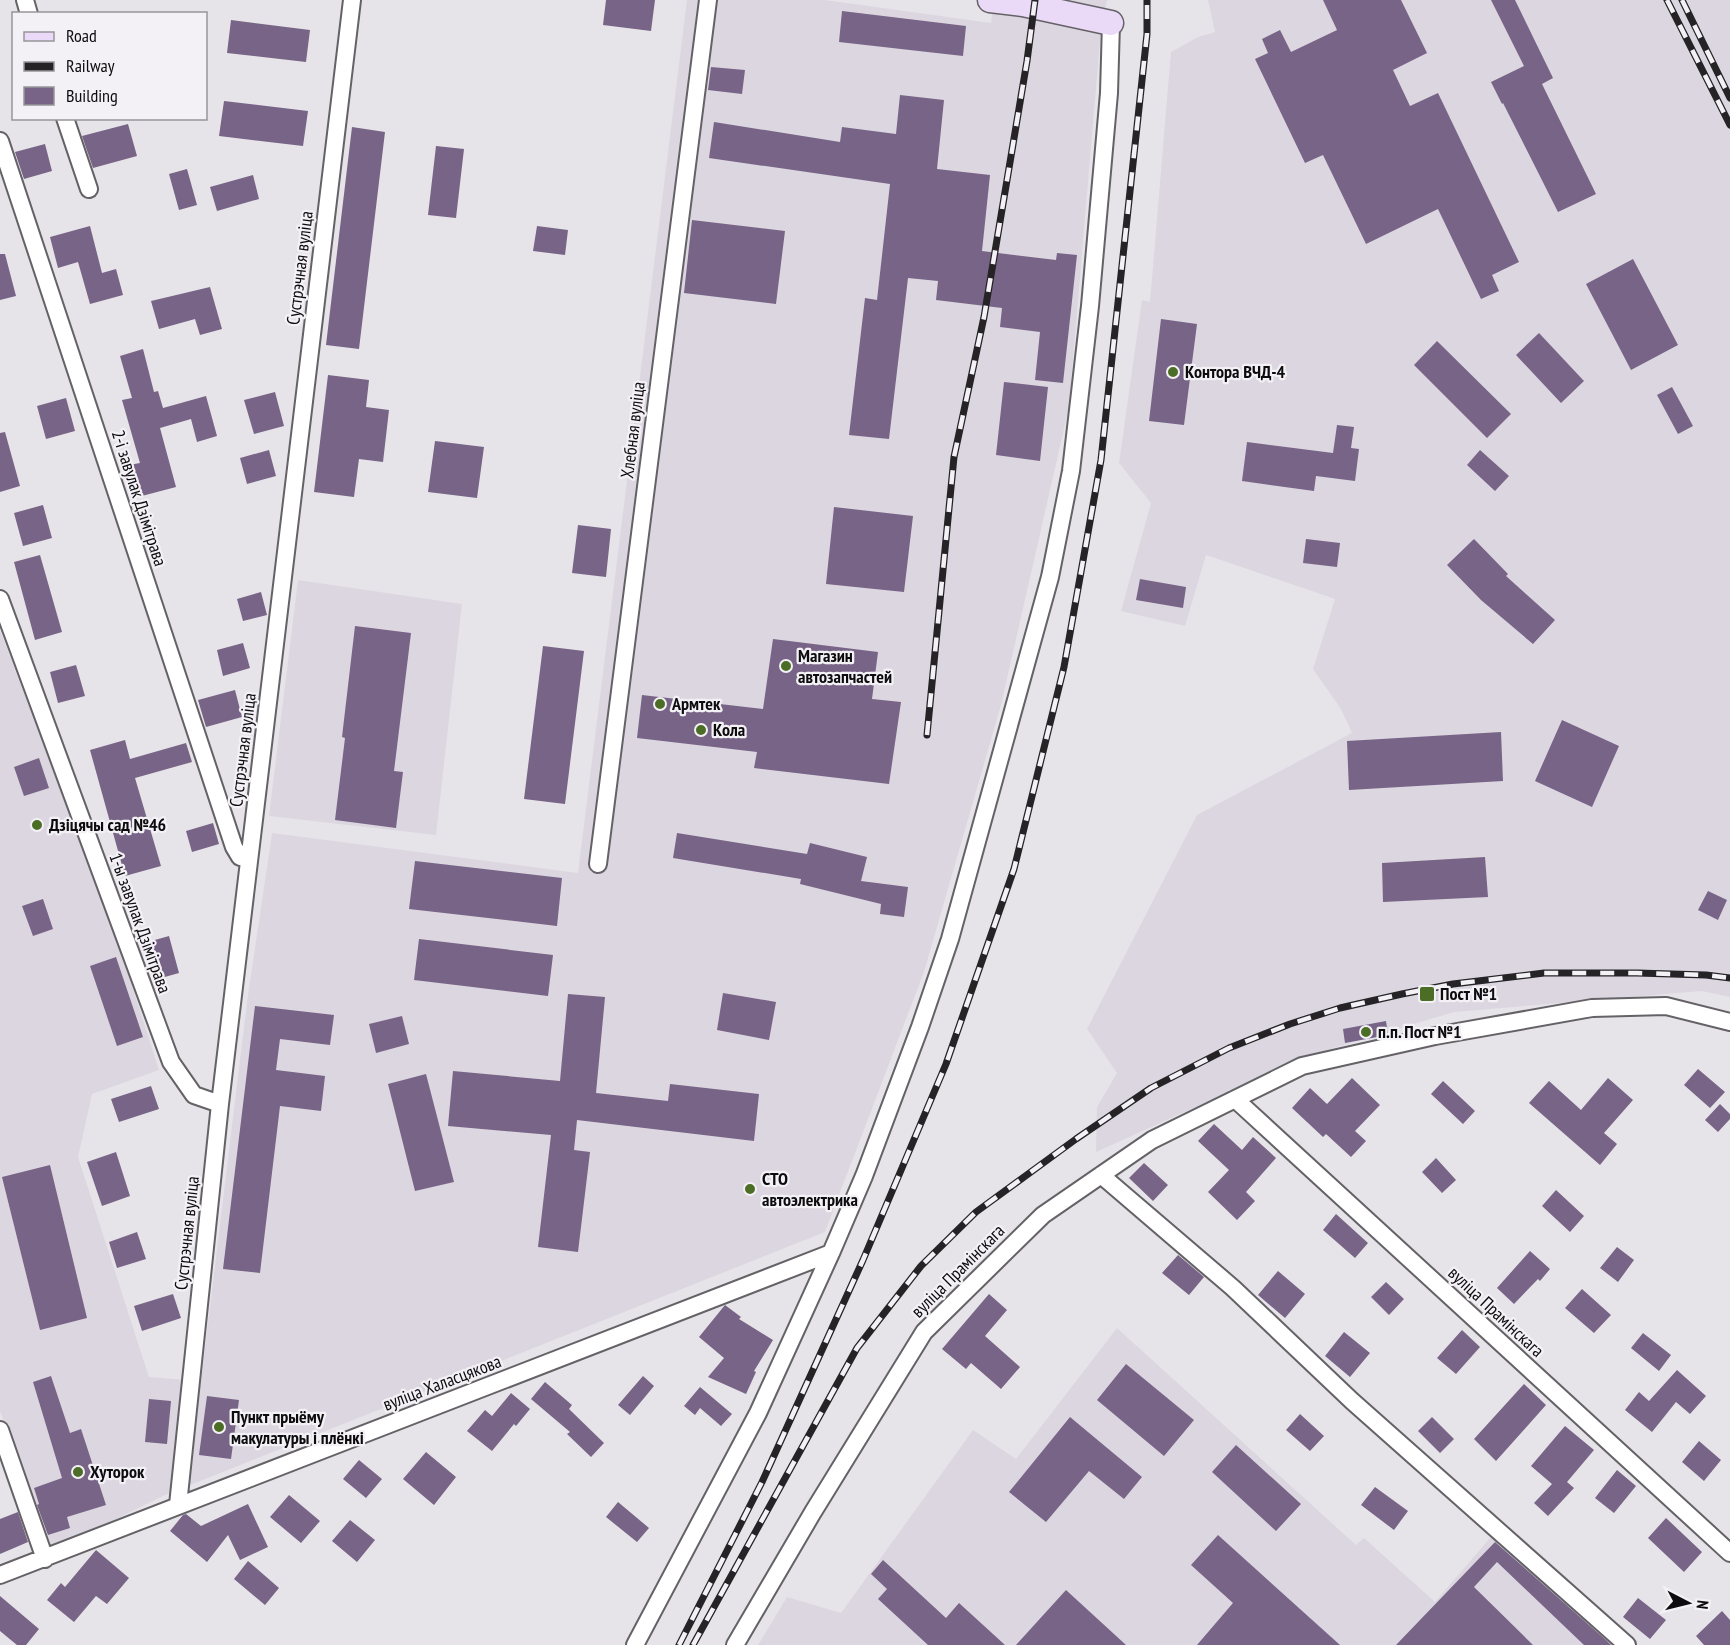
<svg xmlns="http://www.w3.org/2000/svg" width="1730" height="1645" font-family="'PT Sans Narrow',sans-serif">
	<rect width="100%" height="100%" fill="#e7e4e9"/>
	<path fill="#dcd6e1" d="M687 0H825L991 23 994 0H1107L1100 41 1069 407 1001 705 924 972 825 1232 165 1495 51 1551 0 1411V630L120 948 159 1070 92 1094 78 1157 149 1377 201 1381 247 1002 272 833 578 873Z
		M1208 0H1730V997L1702 991 1454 1012 1313 1054 1096 1152 1097 1107 1117 1073 1087 1029 1197 815 1352 733 1341 709 1313 669 1335 599 1206 555 1185 626 1121 611 1151 503 1119 463 1142 300 1150 302 1171 52 1198 37 1215 32Z
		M298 580 462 604 436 835 269 816Z
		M1117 1328 1356 1545 1364 1538 1435 1602 1496 1531 1620 1645H758L787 1597 841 1613 973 1430 1016 1459Z"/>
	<path fill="#776486" d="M606 0H655L651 31 603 25Z
		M1323 0H1401L1427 53 1393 70 1410 106 1438 93 1519 262 1492 275 1499 291 1481 299 1438 209 1366 244 1323 155 1305 163 1255 59 1268 53 1262 39 1280 30 1291 52 1337 30Z
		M1491 0H1515L1553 78 1542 84 1596 194 1558 212 1503 103 1502 104 1491 82 1524 66Z
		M842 11 966 26 963 56 839 42Z
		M231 20 310 30 306 62 227 53Z
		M711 67 745 70 742 94 708 90Z
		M900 95 944 100 937 169 990 175 982 251 1056 260 1057 253 1077 255 1063 383 1035 380 1040 332 1000 327 1002 308 936 300 938 281 908 278 889 439 849 435 865 298 877 300 890 184 709 158 714 122 840 142 842 127 896 134Z
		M224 101 308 111 303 146 219 136Z
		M128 124 137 156 93 168 82 136Z
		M352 127 385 132 359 349 326 345Z
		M45 144 52 171 24 179 15 152Z
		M436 146 464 149 456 218 428 215Z
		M187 169 197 205 179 210 169 174Z
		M253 175 259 199 217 211 210 187Z
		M692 220 785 231 776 304 684 293Z
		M90 226 102 273 116 269 123 295 90 304 78 262 58 268 50 237Z
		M537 226 568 230 565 255 533 251Z
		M0 254H5L16 296 0 300Z
		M1633 259 1678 345 1631 370 1586 284Z
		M210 287 222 329 200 335 195 319 159 329 151 301Z
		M1161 319 1197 324 1184 425 1149 421Z
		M1539 333 1584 381 1561 403 1516 355Z
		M1437 341 1511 414 1487 438 1414 365Z
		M143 349 154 392 158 391 163 408 206 396 217 436 197 442 191 419 160 428 176 487 138 497 129 465 140 463 122 400 132 398 120 356Z
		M328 375 369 380 366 407 389 410 383 462 359 459 354 497 314 492Z
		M1004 382 1048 387 1040 461 996 455Z
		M1672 387 1693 426 1678 434 1657 395Z
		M275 392 284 426 254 434 244 400Z
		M66 398 75 431 46 439 37 406Z
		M1337 425 1354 427 1351 448 1359 449 1355 481 1316 476 1314 491 1242 481 1247 442 1333 453Z
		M5 432 20 486 0 492V433Z
		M435 441 484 447 477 498 428 492Z
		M269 450 276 476 247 484 240 458Z
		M1480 450 1509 476 1495 491 1467 465Z
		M43 505 52 538 23 546 14 513Z
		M834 507 913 516 904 592 826 584Z
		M578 525 611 529 606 577 572 573Z
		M1306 539 1340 543 1337 567 1303 563Z
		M1474 539 1508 574 1506 576 1555 620 1533 644 1481 600 1447 565Z
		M40 555 62 632 35 640 14 562Z
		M1140 579 1186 587 1183 608 1136 600Z
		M261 592 267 615 243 621 237 599Z
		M355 626 411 633 394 771 403 772 396 828 335 820 345 738 342 737Z
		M773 639 878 652 872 699 901 702 889 784 754 768 757 752 637 738 642 695 763 709Z
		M243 643 250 668 223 676 217 650Z
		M543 646 584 651 565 804 524 799Z
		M76 665 85 696 58 703 50 672Z
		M235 690 242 717 206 727 198 700Z
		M1562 720 1619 746 1592 807 1535 781Z
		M1501 732 1503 781 1349 790 1347 741Z
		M125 740 130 759 186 743 192 762 135 778 161 866 125 876 90 750Z
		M39 758 49 788 24 796 14 767Z
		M213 823 219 844 192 852 186 831Z
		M677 833 807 854 810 843 867 857 861 881 908 887 904 917 880 914 881 904 800 884 801 879 673 858Z
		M1485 857 1488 897 1383 902 1382 863Z
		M415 861 562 878 557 926 409 909Z
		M1708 891 1727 900 1718 920 1698 910Z
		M43 899 53 929 33 936 22 906Z
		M169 936 179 973 154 980 144 943Z
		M419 939 553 955 548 996 414 980Z
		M116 957 143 1037 117 1046 90 966Z
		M723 993 776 1002 769 1040 717 1030Z
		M568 994 605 997 596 1093 668 1101 670 1084 759 1094 754 1141 577 1120 574 1150 590 1152 578 1252 538 1247 551 1135 448 1126 453 1071 560 1081Z
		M255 1006 334 1015 330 1045 280 1039 276 1070 325 1076 321 1111 280 1106 260 1273 223 1269Z
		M402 1016 409 1044 376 1053 369 1024Z
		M1386 1021 1388 1035 1345 1043 1343 1029Z
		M1698 1069 1725 1092 1710 1108 1684 1085Z
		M426 1074 454 1182 415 1191 388 1084Z
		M1352 1078 1380 1105 1355 1131 1366 1141 1351 1157 1326 1134 1323 1137 1292 1108 1310 1088 1327 1104Z
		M1608 1078 1633 1100 1604 1133 1617 1144 1600 1165 1529 1103 1549 1081 1581 1110Z
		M1443 1081 1475 1111 1463 1124 1431 1094Z
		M151 1086 159 1109 119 1122 111 1099Z
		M1720 1104 1730 1114V1119L1718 1132 1705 1120Z
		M1214 1124 1242 1150 1253 1137 1276 1158 1246 1192 1255 1201 1237 1220 1208 1192 1229 1170 1198 1141Z
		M116 1152 130 1196 102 1206 87 1162Z
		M1436 1158 1456 1180 1442 1193 1422 1172Z
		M1144 1163 1168 1185 1153 1201 1129 1178Z
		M50 1165 87 1318 40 1330 2 1177Z
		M1556 1190 1584 1216 1570 1232 1542 1206Z
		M1336 1214 1368 1243 1355 1258 1323 1230Z
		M137 1232 146 1259 117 1268 109 1242Z
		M1617 1247 1634 1260 1618 1282 1600 1268Z
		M1530 1251 1550 1269 1540 1281 1538 1279 1514 1304 1497 1288Z
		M1178 1255 1204 1277 1189 1295 1162 1273Z
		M1278 1271 1305 1294 1285 1318 1258 1295Z
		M1386 1282 1404 1299 1389 1315 1371 1297Z
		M1582 1289 1611 1315 1594 1333 1565 1308Z
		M173 1294 181 1318 142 1331 134 1306Z
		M989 1294 1007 1310 985 1336 1020 1367 1001 1389 971 1363 966 1369 942 1349Z
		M725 1305 741 1317 739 1319 773 1340 754 1371 756 1372 746 1394 708 1377 724 1358 699 1337Z
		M1462 1330 1480 1347 1456 1374 1437 1358Z
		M1344 1332 1370 1353 1350 1377 1325 1356Z
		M1643 1333 1671 1355 1659 1371 1631 1348Z
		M1126 1364 1194 1420 1164 1456 1097 1400Z
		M1677 1370 1706 1396 1690 1414 1676 1402 1652 1432 1625 1410 1639 1392 1649 1401Z
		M51 1376 70 1433 81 1429 106 1505 67 1517 70 1528 48 1535 37 1505 39 1504 34 1488 62 1478 33 1382Z
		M643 1376 654 1386 630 1415 618 1405Z
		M545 1382 572 1405 569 1409 604 1443 591 1457 567 1434 570 1432 531 1399Z
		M1524 1384 1546 1405 1496 1461 1474 1439Z
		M700 1387 732 1414 721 1426 700 1408 695 1415 684 1406Z
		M511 1393 530 1409 516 1426 514 1424 492 1451 467 1431 485 1410 492 1416Z
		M207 1396 239 1400 231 1459 199 1455Z
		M149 1399 171 1401 167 1444 145 1442Z
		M1300 1414 1324 1436 1310 1451 1286 1430Z
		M1070 1417 1142 1477 1124 1499 1089 1471 1046 1522 1009 1492Z
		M1432 1417 1454 1439 1440 1453 1418 1431Z
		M1565 1426 1594 1450 1567 1482 1574 1488 1548 1516 1534 1503 1552 1484 1531 1466Z
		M1699 1441 1721 1460 1704 1481 1682 1462Z
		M1236 1445 1301 1504 1276 1531 1212 1472Z
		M426 1452 456 1477 434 1505 403 1479Z
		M359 1460 382 1479 366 1498 343 1479Z
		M1617 1470 1636 1486 1614 1513 1595 1498Z
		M1375 1487 1408 1511 1394 1530 1361 1505Z
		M289 1495 320 1521 301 1543 270 1517Z
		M618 1502 649 1528 637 1542 606 1517Z
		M248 1504 268 1547 240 1560 228 1535 207 1562 170 1531 183 1515 186 1514 201 1526Z
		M18 1512 28 1542 0 1554V1519Z
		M1666 1518 1702 1552 1684 1572 1648 1538Z
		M350 1520 375 1540 357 1562 332 1541Z
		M1218 1535 1340 1645H1197L1233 1603 1191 1565Z
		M1495 1542 1606 1640 1611 1645H1584L1497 1562 1474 1587 1533 1645H1396Z
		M96 1550 129 1578 107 1604 96 1596 74 1622 47 1600 61 1583 65 1587Z
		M883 1560 946 1618 959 1603 1005 1645H928L878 1599 887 1589 871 1574Z
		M248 1561 279 1588 265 1605 234 1579Z
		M1066 1590 1126 1645H1016Z
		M0 1596 39 1629 26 1645H17L0 1631Z
		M1638 1598 1666 1620 1650 1639 1623 1617Z
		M1722 1611 1730 1620V1645H1704L1696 1636Z"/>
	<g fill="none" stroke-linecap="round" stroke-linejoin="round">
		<g stroke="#646266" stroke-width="20">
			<path id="street" d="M25 0 29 14
				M65 118 89 189
				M0 141 234 847 240 857 249 859
				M0 599 171 1062 194 1095 220 1104
				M598 864 708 0
				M1235 1099 1730 1553
				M1101 1175 1233 1288 1352 1401 1627 1645
				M0 1430 45 1559
				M178 1505 220 1104 352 0
				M0 1575 831 1253
				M635 1645 758 1413 831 1253 864 1176 920 1027 950 939 1050 577 1071 471 1090 306 1109 93 1111 23
				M735 1645 813 1512 924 1332 1043 1215 1152 1140 1302 1066 1435 1036 1592 1008 1666 1006 1730 1022"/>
		</g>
		<g stroke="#646266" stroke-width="27">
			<path id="secondary" d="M990 0 1023 4 1111 23"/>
		</g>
		<use href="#street" stroke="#fff" stroke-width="16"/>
		<use href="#secondary" stroke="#ebd9f8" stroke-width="24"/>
		<g stroke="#252326" stroke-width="7">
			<path id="rail" d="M1667 0 1730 125
				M1682 0 1730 98
				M927 735 954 457 984 317 1027 61 1035 0
				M679 1645 762 1482 863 1260 946 1064 1014 869 1064 667 1101 460 1147 34V0
				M693 1645 857 1348 921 1266 976 1212 1076 1139 1151 1088 1229 1048 1290 1024 1340 1008 1402 994 1453 984 1544 973H1637L1706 975 1730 978"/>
		</g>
		<use href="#rail" stroke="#f4f1f6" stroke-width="4.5" stroke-dasharray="14" stroke-linecap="butt"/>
	</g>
	<g fill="#4c6d25" stroke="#f4f1f6" stroke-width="2">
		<circle cx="1173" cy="372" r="6"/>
		<circle cx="786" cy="666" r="6"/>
		<circle cx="660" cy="704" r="6"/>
		<circle cx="701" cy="730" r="6"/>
		<circle cx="37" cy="825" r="6"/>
		<rect x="1419" y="986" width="16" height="16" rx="3"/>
		<circle cx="1366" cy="1032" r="6"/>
		<circle cx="750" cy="1189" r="6"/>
		<circle cx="219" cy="1427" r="6"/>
		<circle cx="78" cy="1472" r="6"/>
	</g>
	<g text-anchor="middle" stroke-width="4.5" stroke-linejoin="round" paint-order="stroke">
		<g font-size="18" fill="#0c0b0d" stroke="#f4f1f6">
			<text transform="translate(300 268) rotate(-83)" y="6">Сустрэчная вуліца</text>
			<text transform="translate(633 430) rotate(-83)" y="6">Хлебная вуліца</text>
			<text transform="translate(139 498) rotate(72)" y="6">2-і завулак Дзімітрава</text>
			<text transform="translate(243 750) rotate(-83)" y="6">Сустрэчная вуліца</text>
			<text transform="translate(140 923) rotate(70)" y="6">1-ы завулак Дзімітрава</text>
			<text transform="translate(187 1233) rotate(-84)" y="6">Сустрэчная вуліца</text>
			<text transform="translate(958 1271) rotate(-45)" y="6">вуліца Прамінскага</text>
			<text transform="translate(1496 1312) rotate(43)" y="6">вуліца Прамінскага</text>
			<text transform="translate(442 1383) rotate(-21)" y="6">вуліца Халасцякова</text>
		</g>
		<g font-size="18" font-weight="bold" fill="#0c0b0d" stroke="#f4f1f6" text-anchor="start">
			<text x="1185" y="378">Контора ВЧД-4</text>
			<text x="798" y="662">Магазин<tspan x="798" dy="21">автозапчастей</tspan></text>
			<text x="672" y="710">Армтек</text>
			<text x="713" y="736">Кола</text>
			<text x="49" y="831">Дзіцячы сад №46</text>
			<text x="1440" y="1000">Пост №1</text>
			<text x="1378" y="1038">п.п. Пост №1</text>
			<text x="762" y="1185">СТО<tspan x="762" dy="21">автоэлектрика</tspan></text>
			<text x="231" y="1423">Пункт прыёму<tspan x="231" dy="21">макулатуры і плёнкі</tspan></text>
			<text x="90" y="1478">Хуторок</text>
		</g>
	</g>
	<rect x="12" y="12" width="195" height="108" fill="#f4f1f6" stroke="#979599" stroke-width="1.5"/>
	<rect x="24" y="32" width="30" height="9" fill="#ebd9f8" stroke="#979599" stroke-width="1.5"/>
	<text x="66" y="42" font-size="18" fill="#0c0b0d">Road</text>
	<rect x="24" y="62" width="30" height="9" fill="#252326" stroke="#979599" stroke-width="1.5"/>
	<text x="66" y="72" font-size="18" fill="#0c0b0d">Railway</text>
	<rect x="24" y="87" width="30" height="18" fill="#776486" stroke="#979599" stroke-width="1.5"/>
	<text x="66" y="102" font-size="18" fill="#0c0b0d">Building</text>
	<g transform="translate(1688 1603) rotate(97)" stroke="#f4f1f6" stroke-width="4.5" paint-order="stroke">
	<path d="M0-4.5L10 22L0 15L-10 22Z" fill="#0c0b0d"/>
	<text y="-9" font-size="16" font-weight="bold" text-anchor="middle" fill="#0c0b0d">N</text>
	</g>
</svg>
